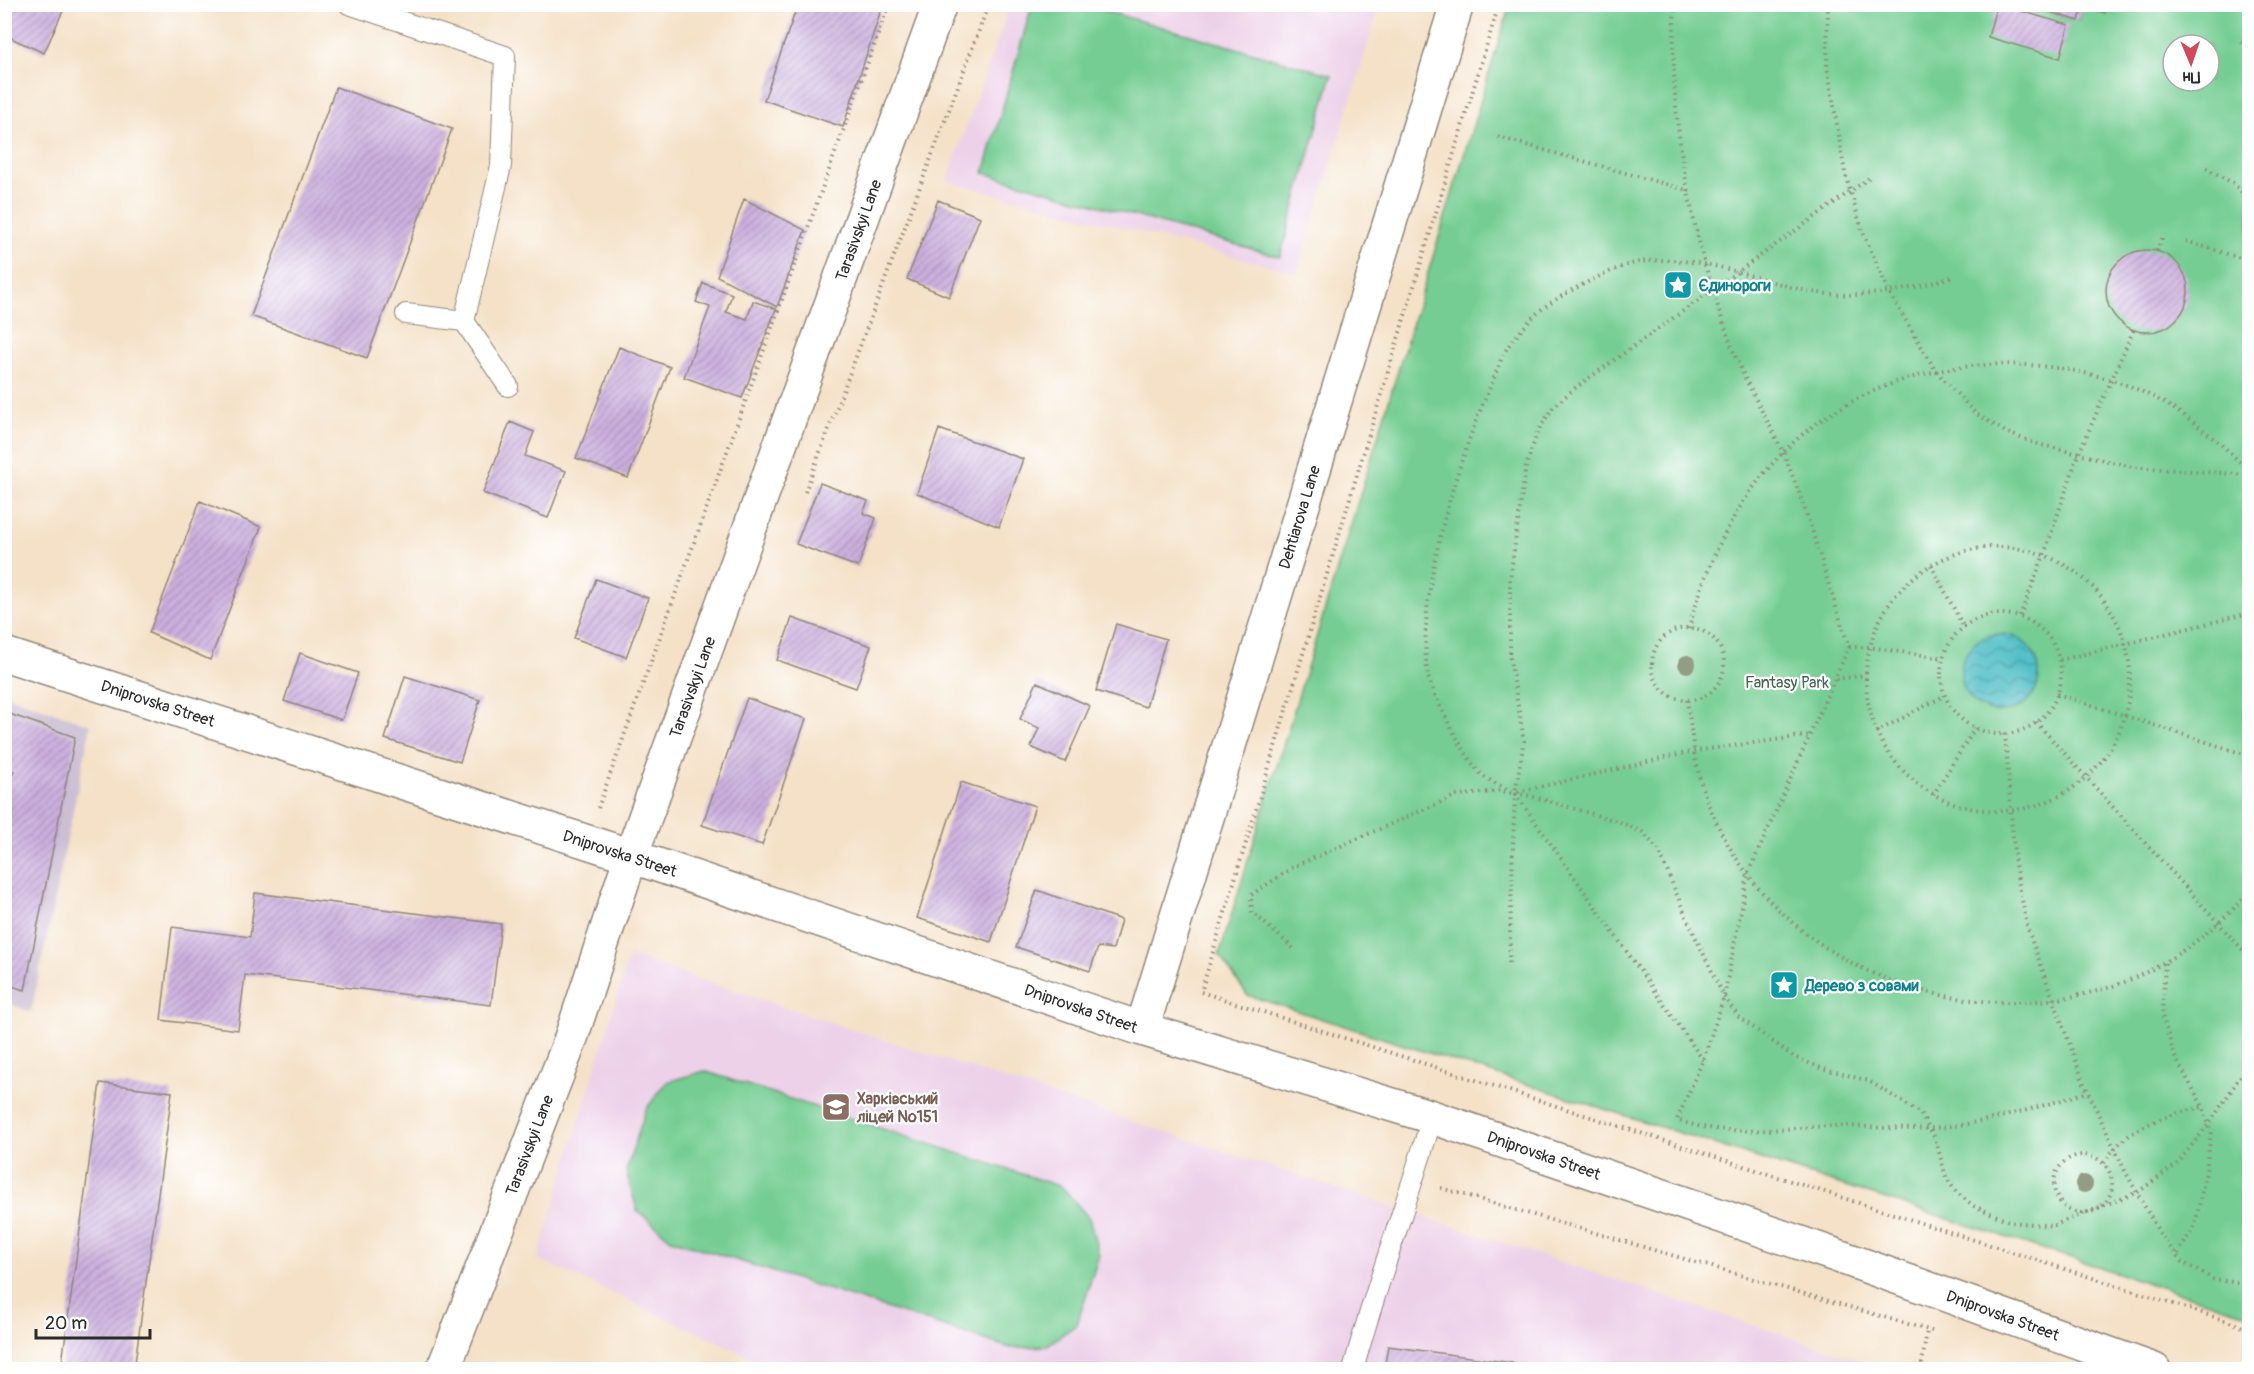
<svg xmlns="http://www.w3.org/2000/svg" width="2254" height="1374" font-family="Pangolin,sans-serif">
	<defs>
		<pattern id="water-waves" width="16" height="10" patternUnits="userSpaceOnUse" patternTransform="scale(1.5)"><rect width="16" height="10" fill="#52c0c8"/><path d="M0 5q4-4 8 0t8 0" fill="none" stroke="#449ca3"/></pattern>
		<pattern id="building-hatch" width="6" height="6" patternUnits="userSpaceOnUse" patternTransform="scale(1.5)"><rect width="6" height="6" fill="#ccb0df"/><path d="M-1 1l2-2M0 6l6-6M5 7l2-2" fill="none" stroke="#a68fb5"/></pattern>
	</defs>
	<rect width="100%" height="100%" fill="#fff"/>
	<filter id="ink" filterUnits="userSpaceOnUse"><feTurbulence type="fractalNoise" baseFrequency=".0167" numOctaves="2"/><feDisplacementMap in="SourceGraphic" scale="12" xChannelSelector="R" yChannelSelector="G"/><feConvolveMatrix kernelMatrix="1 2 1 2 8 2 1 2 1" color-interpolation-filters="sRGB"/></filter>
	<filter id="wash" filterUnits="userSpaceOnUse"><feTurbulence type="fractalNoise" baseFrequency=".008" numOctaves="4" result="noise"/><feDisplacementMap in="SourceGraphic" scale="24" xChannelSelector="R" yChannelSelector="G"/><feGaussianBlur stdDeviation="1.35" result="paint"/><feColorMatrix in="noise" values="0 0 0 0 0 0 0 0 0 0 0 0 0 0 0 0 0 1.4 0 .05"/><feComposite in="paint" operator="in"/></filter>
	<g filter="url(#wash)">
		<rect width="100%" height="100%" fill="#f4e1c7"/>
		<path fill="#edd1e9" d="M1010 5H1380L1297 273 947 181Z
			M629 956 1887 1369H777L538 1259Z"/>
		<path fill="#ccbfd4" d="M4 695 91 725 31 1012 5 1002Z"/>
		<path fill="#74cd93" stroke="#507c5f" stroke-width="1.5" fill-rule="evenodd" d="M2021 4 2079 21 2083 7 2105 13 2107 5H2249V1315L1247 995 1219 955 1510 5ZM2173 45H2209V81H2173Z
			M1032 5H1084L1332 75 1280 257 984 173Z
			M704 1071 1062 1187 1089 1218 1099 1255 1077 1324 1046 1346 1010 1348 671 1239 637 1210 626 1171 646 1109 667 1082Z"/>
		<path fill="url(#water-waves)" stroke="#3e767a" stroke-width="1.5" d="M1961 673a39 39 0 1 1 78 0a39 39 0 1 1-78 0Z"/>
		<g id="blocks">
			<path fill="url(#building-hatch)" d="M4 4H66L44 53 4 35Z
				M798 4H883L843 127 764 100Z
				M1997 4 2069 25 2060 58 1988 37Z
				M2024 4H2107L2105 13 2083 7 2079 21Z
				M336 87 452 129 367 358 251 316Z
				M744 199 805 230 777 307 717 276Z
				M938 200 980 217 949 297 907 279Z
				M2106 291a41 41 0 1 1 82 0a41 41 0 1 1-82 0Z
				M703 283 732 294 726 312 747 319 753 301 776 309 742 398 684 377 710 307 696 302Z
				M619 347 670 367 628 478 576 458Z
				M510 422 534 432 525 456 566 471 548 518 483 493Z
				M939 429 1023 459 999 527 917 493Z
				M820 483 868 501 863 513 876 518 858 567 796 544Z
				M200 501 261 527 210 660 149 633Z
				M596 579 648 598 626 657 574 638Z
				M792 618 871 646 856 688 777 660Z
				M1116 624 1166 639 1146 707 1096 691Z
				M300 653 358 673 342 720 284 701Z
				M405 676 480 700 460 762 385 739Z
				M1037 682 1090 706 1065 762 1031 747 1039 728 1020 719Z
				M747 698 806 719 762 845 702 825Z
				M4 712 75 737 25 990 4 984V794L14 771 4 768Z
				M961 782 1035 806 991 942 917 918Z
				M1037 890 1121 920 1113 949 1098 947 1090 971 1016 947Z
				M255 893 501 924 491 1005 245 975 238 1030 161 1020 172 927 250 937Z
				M100 1083 172 1092 134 1370H61Z
				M1388 1346 1550 1368V1370H1384Z"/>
		</g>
	</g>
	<g filter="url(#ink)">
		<use href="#blocks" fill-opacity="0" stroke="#908679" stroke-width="1.5"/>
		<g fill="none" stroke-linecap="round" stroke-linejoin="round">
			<g stroke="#908679" stroke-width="22">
				<path id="lane" d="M349 4 505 56 501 166 464 321
					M406 314 464 321 508 386
					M1353 1370C1376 1284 1408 1202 1432 1117"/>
			</g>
			<g stroke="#908679" stroke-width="36">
				<path id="street" d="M4 654 631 856 1142 1029 1432 1117 1838 1256 2154 1370
					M1142 1029 1457 4
					M443 1370 569 1044 631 856 940 4"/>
			</g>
			<path stroke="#908679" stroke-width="4" stroke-dasharray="1.5 4.5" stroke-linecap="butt" d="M1499 4 1201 992 2233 1323 2250 1330
				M1675 4C1667 119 1692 240 1732 347 1746 387 1771 423 1787 462 1812 522 1828 586 1849 647L1748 874 1724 997 1703 1060 1677 1120C1724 1137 1777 1129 1827 1126 1866 1125 1907 1132 1946 1127 1995 1121 2041 1106 2088 1092
				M1828 4 1827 64 1845 173 1862 230 1889 292 1936 371 1975 413 2007 433 2038 444 2132 467 2250 475
				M2241 42 2250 47
				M1498 137 1690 191
				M2206 168 2233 183 2250 201
				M2186 241 2250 261
				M2157 251 2164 234
				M805 492 989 4
				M1866 679a132 132 0 1 1 264 0a132 132 0 1 1-264 0Z
				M1931 565 1963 626
				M1941 674a60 60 0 1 1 120 0a60 60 0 1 1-120 0Z
				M2020 616 2044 555 2078 455 2134 329
				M1652 664a36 36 0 1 1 72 0a36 36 0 1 1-72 0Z
				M1689 629C1709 553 1745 480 1808 430 1894 362 2013 349 2115 381 2166 397 2213 434 2250 472
				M1849 647H1868L1943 658
				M2060 660 2250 613
				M1836 679 1866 675
				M2057 694 2250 756
				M1687 700C1692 732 1694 767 1706 798 1766 958 1944 1035 2104 989 2161 972 2210 935 2250 892
				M2036 722 2250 958
				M1876 732 1944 696
				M2005 734 2015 865 2028 930 2083 1081 2125 1171 2160 1234 2182 1262 2213 1279 2250 1285
				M1518 792 1695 751 1811 735
				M1933 795 1975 728
				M598 808 889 4
				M1293 948 1252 912 1251 895 1295 866 1455 796 1499 791 1531 796 1620 822 1642 832 1658 849 1687 919 1724 997 1739 1017 1794 1057 1821 1068 1869 1081 1920 1113 1935 1138 1946 1177 1956 1192 1974 1206 2011 1222 2052 1226 2138 1192 2176 1165 2209 1124 2250 1062
				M1509 963 1515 793 1524 741 1510 659V578L1526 466 1538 431 1553 407 1575 388 1872 176
				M2165 963 2162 1015 2175 1057 2203 1107 2211 1133 2206 1172 2195 1225 2177 1255
				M1703 1060 1515 793C1505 787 1490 782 1481 774 1467 761 1432 694 1428 676 1414 598 1459 455 1492 383 1497 370 1502 354 1510 344 1518 334 1527 323 1536 314 1553 298 1608 270 1631 264 1688 250 1748 277 1803 290 1852 301 1904 292 1951 277
				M2054 1184a29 29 0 1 1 58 0a29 29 0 1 1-58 0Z
				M2104 1163C2126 1127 2163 1116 2203 1107
				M1441 1188 1932 1331
				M1921 1370 1927 1330"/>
			<use href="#lane" stroke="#fff" stroke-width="20"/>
			<use href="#street" stroke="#fff" stroke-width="33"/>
		</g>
		<g fill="#949c85">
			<circle cx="1687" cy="664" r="9"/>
			<circle cx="2084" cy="1184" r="9"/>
		</g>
	</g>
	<defs>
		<g id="sight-square" transform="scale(1.5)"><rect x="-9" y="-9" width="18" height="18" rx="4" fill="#0f9aa8" stroke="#fff"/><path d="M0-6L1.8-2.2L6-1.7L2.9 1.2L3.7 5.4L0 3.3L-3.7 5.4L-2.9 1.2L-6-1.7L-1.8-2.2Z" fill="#fff"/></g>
		<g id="school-square" transform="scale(1.5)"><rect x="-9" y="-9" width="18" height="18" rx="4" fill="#8d6e63" stroke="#fff"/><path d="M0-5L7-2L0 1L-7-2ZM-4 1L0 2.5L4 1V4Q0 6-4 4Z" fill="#fff"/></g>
	</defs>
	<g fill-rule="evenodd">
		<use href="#sight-square" x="1678" y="285"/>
		<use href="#sight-square" x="1784" y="985"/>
		<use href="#school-square" x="836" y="1107"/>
	</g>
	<g text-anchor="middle" stroke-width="4.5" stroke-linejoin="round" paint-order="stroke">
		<g font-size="16" fill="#2b2b2b" stroke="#fff">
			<text transform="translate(858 230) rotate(-70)" y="6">Tarasivskyi Lane</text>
			<text transform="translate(1299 517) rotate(-73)" y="6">Dehtiarova Lane</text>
			<text transform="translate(692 687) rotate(-70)" y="6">Tarasivskyi Lane</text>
			<text transform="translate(158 703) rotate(18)" y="6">Dniprovska Street</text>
			<text transform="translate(620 853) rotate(18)" y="6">Dniprovska Street</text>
			<text transform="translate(1081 1008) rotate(19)" y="6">Dniprovska Street</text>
			<text transform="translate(529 1145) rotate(-69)" y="6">Tarasivskyi Lane</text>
			<text transform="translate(1544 1155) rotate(19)" y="6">Dniprovska Street</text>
			<text transform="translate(2003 1315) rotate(20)" y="6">Dniprovska Street</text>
		</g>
		<g font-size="16" font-weight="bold" fill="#0d838f" stroke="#fff" text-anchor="start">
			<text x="1699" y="291">Єдинороги</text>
			<text x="1805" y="991">Дерево з совами</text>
		</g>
		<g font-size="16" fill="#45644f" stroke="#fff">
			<text x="1787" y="688">Fantasy Park</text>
		</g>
		<g font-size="16" font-weight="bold" fill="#785e54" stroke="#fff" text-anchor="start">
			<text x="857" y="1104">Харківський<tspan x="857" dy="18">ліцей №151</tspan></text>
		</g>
	</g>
	<rect width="2254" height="1374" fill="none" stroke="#fff" stroke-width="24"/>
	<g transform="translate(2191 63) rotate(178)"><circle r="28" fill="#ffffff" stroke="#aaaaaa" stroke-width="1.5"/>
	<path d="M0-4.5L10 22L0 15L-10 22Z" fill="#d1495b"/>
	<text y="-9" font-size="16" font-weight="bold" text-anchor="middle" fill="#2b2b2b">Пн</text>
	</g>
	<path d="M36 1329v9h114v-9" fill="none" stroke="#2b2b2b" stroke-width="3"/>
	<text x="45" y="1329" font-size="18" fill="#2b2b2b" stroke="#ffffff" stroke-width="4.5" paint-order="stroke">20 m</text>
</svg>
